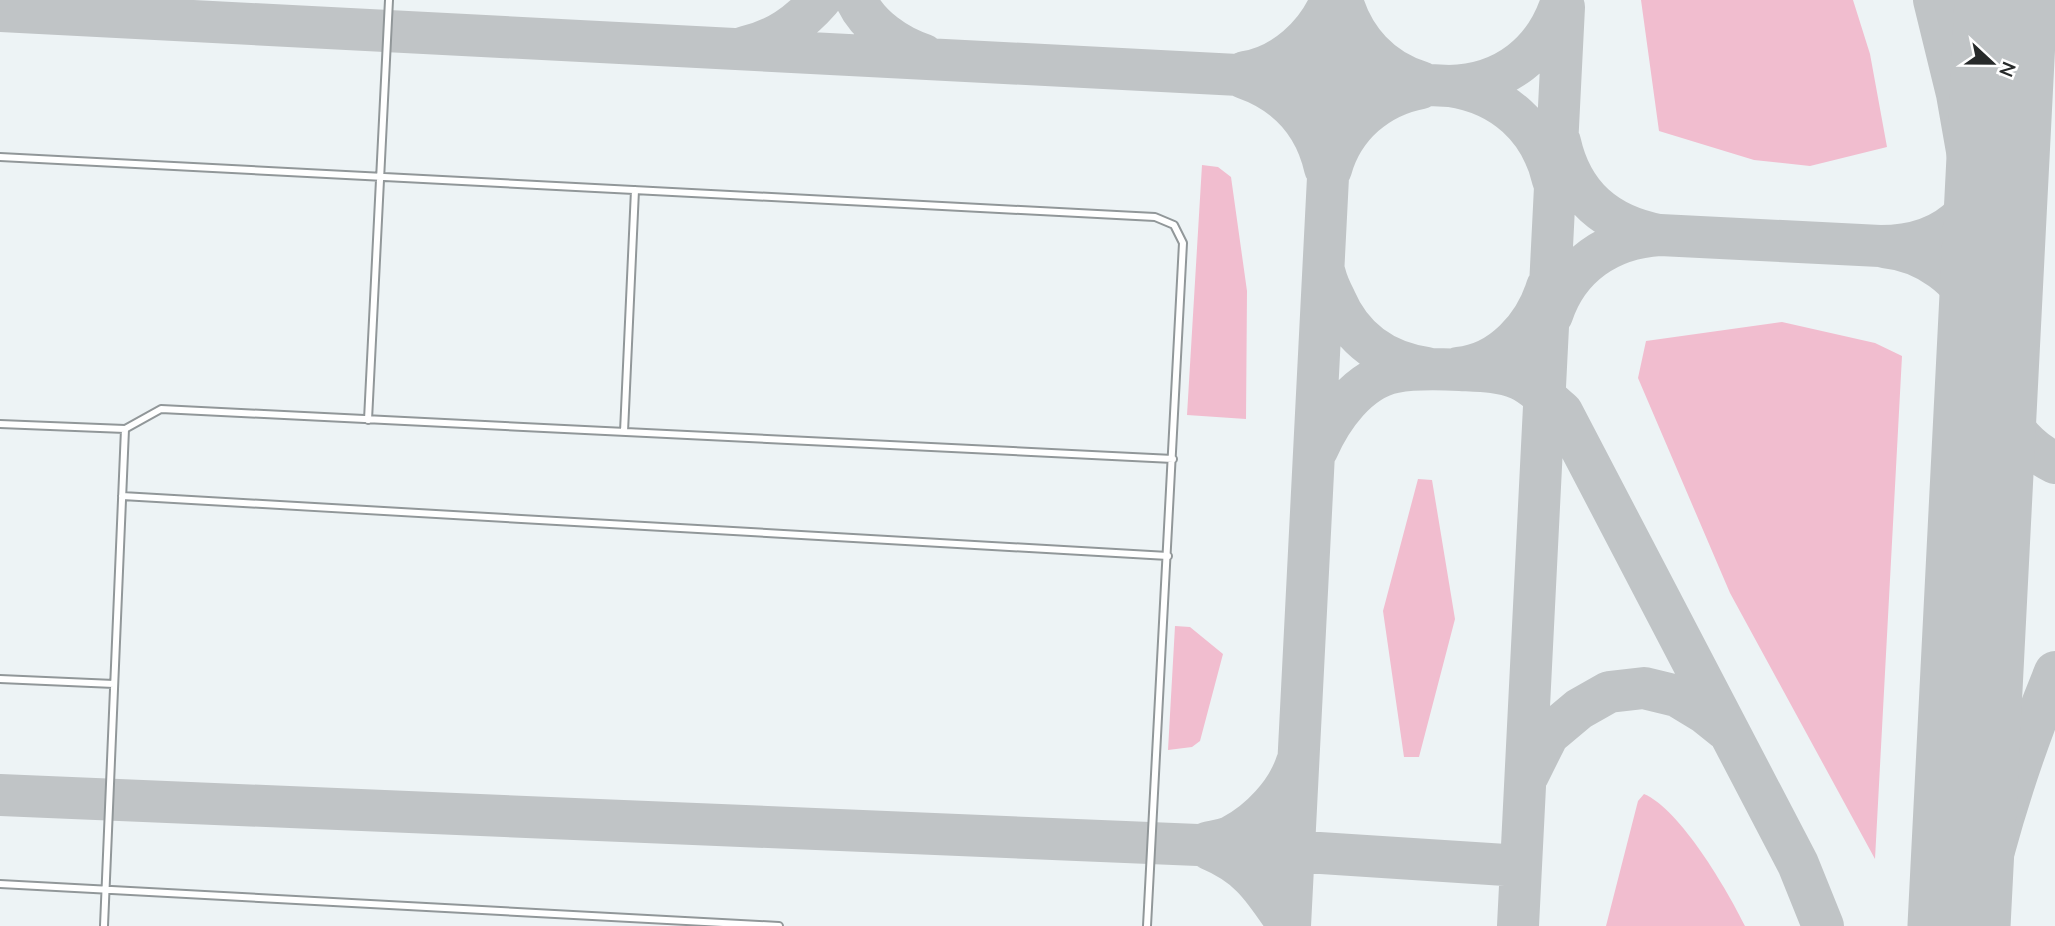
<svg xmlns="http://www.w3.org/2000/svg" width="2055" height="926" font-family="'Nunito Sans',sans-serif">
	<rect width="100%" height="100%" fill="#edf3f5"/>
	<path fill="#f1bdcf" d="M1641 0H1853L1870 54 1887 147 1810 166 1754 160 1659 131Z
		M1202 165 1218 167 1231 177 1247 291 1246 419 1187 415Z
		M1782 322 1875 343 1902 356 1875 859 1730 593 1638 378 1646 341Z
		M1418 479 1432 480 1455 619 1419 757H1404L1383 611Z
		M1175 626 1190 627 1223 654 1200 741 1192 747 1168 750Z
		M1644 794C1680 809 1728 891 1745 926H1606L1638 801Z"/>
	<g fill="none" stroke-linecap="round" stroke-linejoin="round">
		<path stroke="#c0c4c6" stroke-width="42" d="M856 0C869 27 897 46 924 55
			M1342 0C1353 39 1381 70 1421 82
			M1934 0 1957 94 1976 202 1987 362
			M0 11 1449 86C1505 85 1546 52 1562 0
			M745 47C776 40 799 24 820 0
			M1245 72C1283 66 1317 35 1331 0
			M1244 78C1287 93 1315 124 1325 168
			M1450 86C1503 94 1541 128 1553 180
			M1560 142C1572 196 1607 225 1659 235
			M1331 169C1343 126 1378 96 1421 88
			M1884 247C1925 251 1964 278 1979 317 1984 332 1985 349 1988 365 1996 407 2015 443 2055 463
			M1325 274C1327 283 1331 291 1335 299 1352 339 1385 362 1427 368
			M1552 315C1568 266 1609 238 1660 235L1880 246C1956 246 1987 201 2000 132
			M1458 368C1502 364 1535 326 1547 287
			M1317 450C1331 418 1358 379 1395 372 1416 368 1439 369 1460 370 1480 371 1500 371 1519 379 1535 386 1549 401 1562 412L1798 864 1823 926
			M1528 775 1548 735 1579 709 1609 692 1644 688 1677 696 1705 713 1725 729
			M0 795 1198 845 1521 866
			M1206 843C1214 841 1225 840 1232 836 1260 821 1287 793 1297 762
			M1209 849C1252 867 1264 890 1289 926
			M1290 926 1337 0
			M1518 926 1564 7
			M1976 926C1994 838 2021 755 2055 672"/>
		<path stroke="#c0c4c6" stroke-width="103" d="M1959 926 2006 0"/>
		<g stroke="#919799" stroke-width="10">
			<path id="lane" d="M0 157 1155 217 1174 225 1183 243 1147 926
				M368 420 389 0
				M0 424 125 429 161 409 1173 459
				M624 432 635 190
				M122 496 1168 556
				M0 679 114 684
				M0 884 779 926
				M104 926 125 429"/>
		</g>
		<use href="#lane" stroke="#fff" stroke-width="6"/>
	</g>
	<g transform="translate(1992 63) rotate(112)" stroke="#ffffff" stroke-width="5" paint-order="stroke">
	<path d="M0-5L12 26L0 18L-12 26Z" fill="#272a2a"/>
	<text y="-10" font-size="19" font-weight="bold" text-anchor="middle" fill="#272a2a">N</text>
	</g>
</svg>
